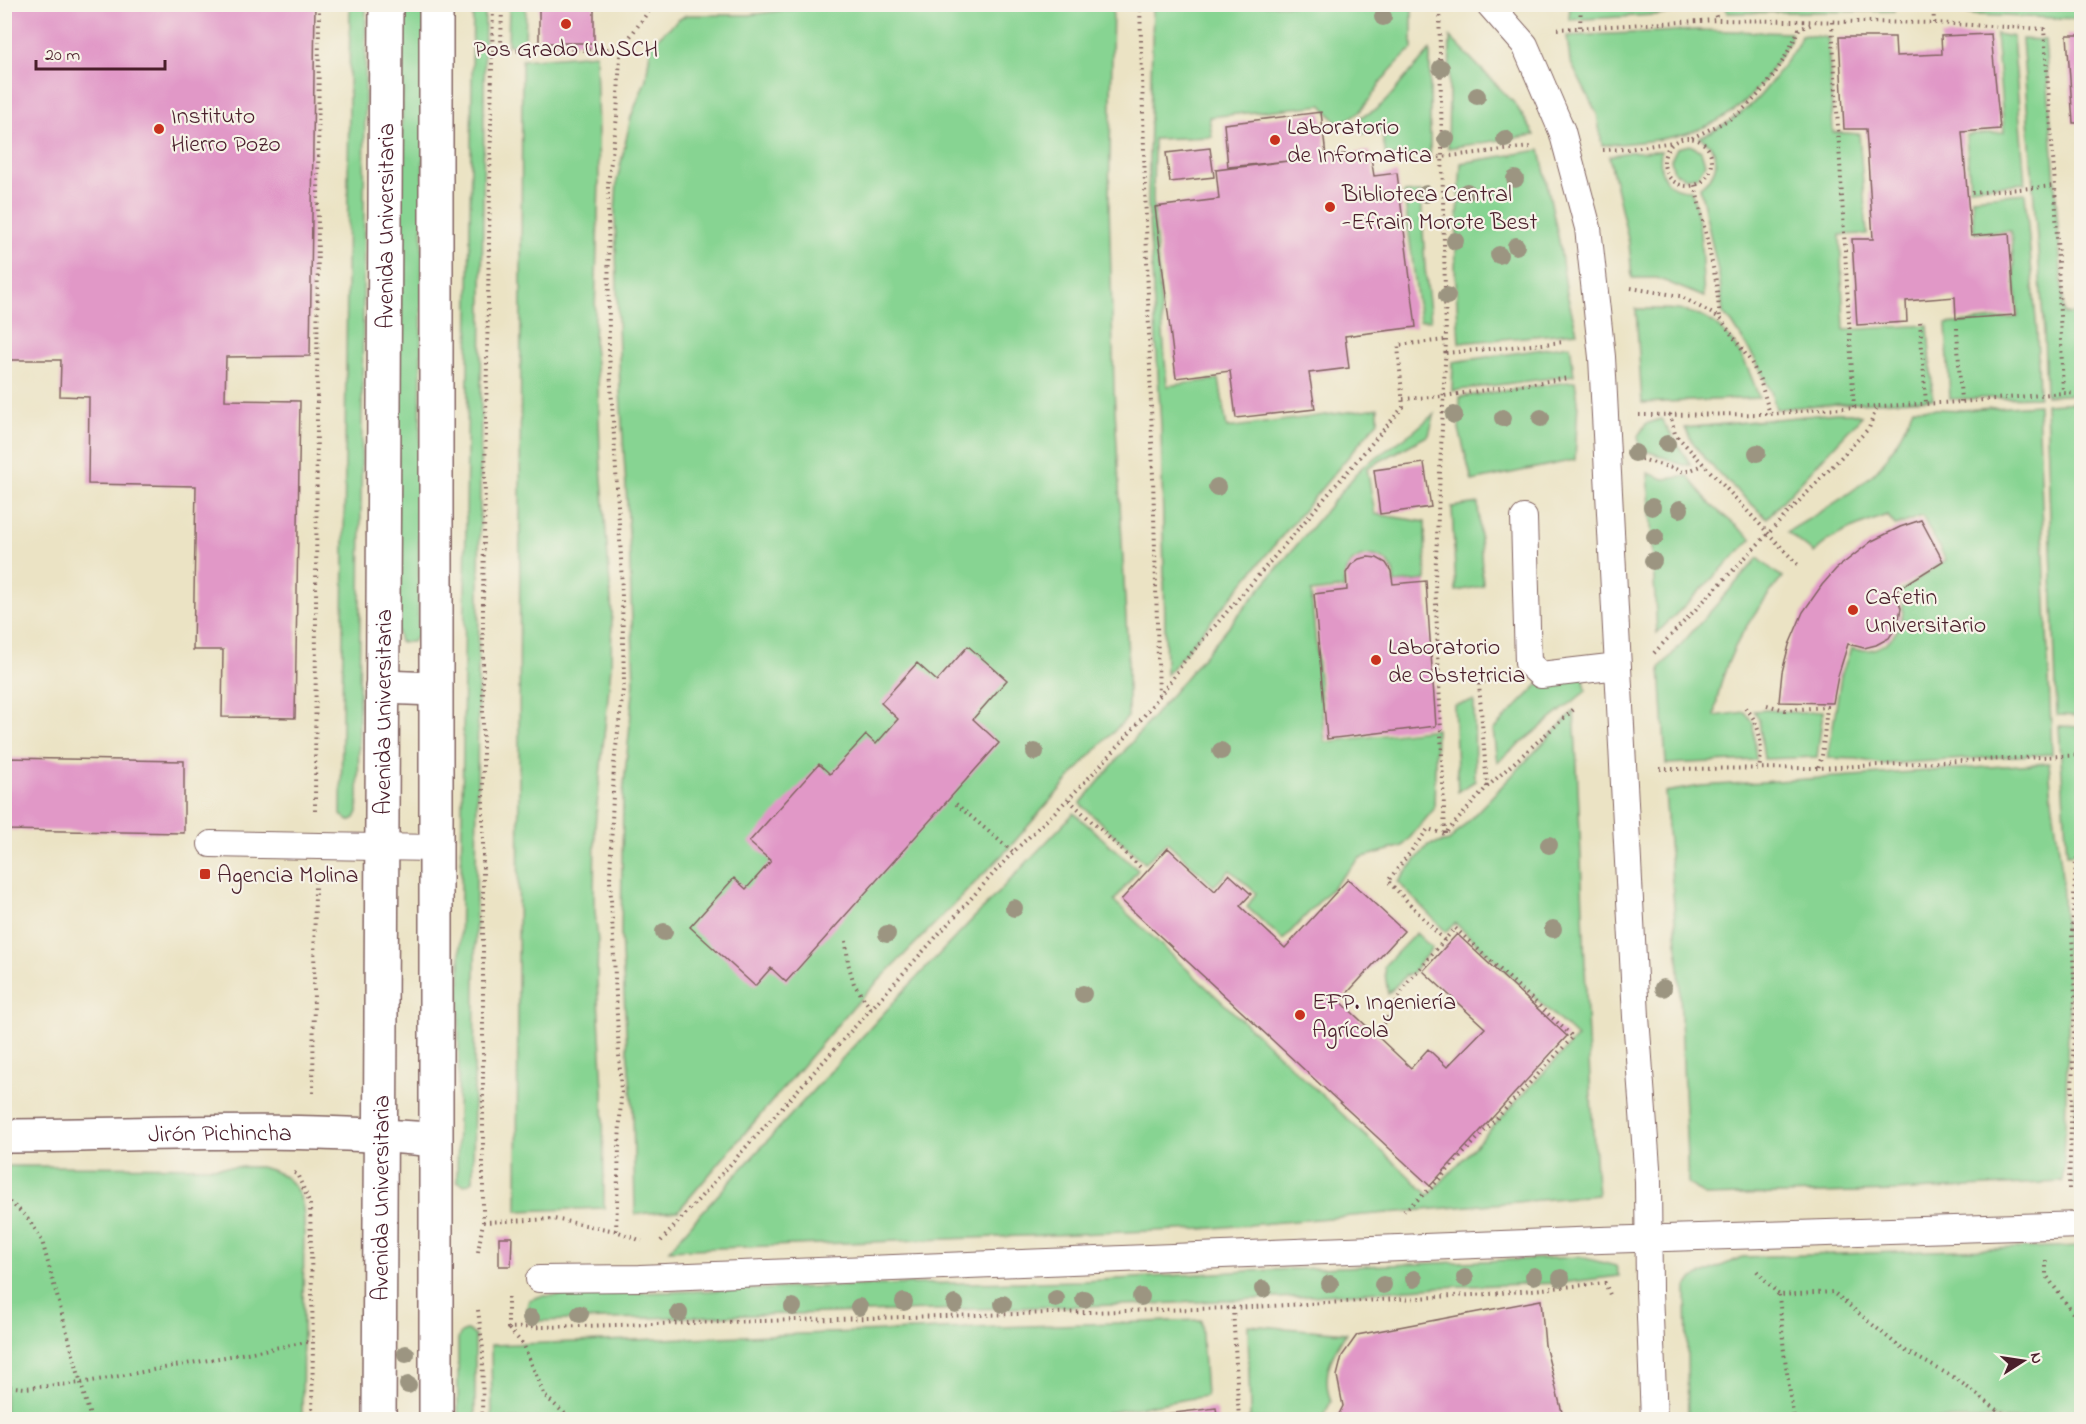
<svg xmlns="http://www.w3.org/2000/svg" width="2086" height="1424" font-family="'Indie Flower',sans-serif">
	<rect width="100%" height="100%" fill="#f7f3e8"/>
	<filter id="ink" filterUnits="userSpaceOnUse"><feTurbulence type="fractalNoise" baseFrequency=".0167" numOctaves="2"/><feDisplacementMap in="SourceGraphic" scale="12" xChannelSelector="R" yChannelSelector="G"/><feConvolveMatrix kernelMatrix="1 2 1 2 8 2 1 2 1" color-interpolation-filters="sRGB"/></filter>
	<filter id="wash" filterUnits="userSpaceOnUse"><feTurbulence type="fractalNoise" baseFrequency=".008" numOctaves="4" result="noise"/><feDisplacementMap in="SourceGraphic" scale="24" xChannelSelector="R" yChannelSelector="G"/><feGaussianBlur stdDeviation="1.35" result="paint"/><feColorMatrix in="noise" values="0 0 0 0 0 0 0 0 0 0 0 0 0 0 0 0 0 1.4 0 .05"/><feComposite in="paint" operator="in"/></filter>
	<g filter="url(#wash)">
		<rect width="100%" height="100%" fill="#ebe3c4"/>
		<path fill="#87d492" stroke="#687a5e" stroke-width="1.5" d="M366 4 358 812 355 818 349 821 341 815 350 5Z
			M425 4 418 634 413 642H400L396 627 403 5Z
			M485 4 473 1181 465 1185 457 1181 473 5Z
			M831 4 1113 5 1109 202 1114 389 1128 657V717L1083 763 1009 848 851 1009 678 1211 635 1214 633 1109 627 1048 621 935 623 795 634 683 629 535 620 391 615 213 617 181 631 117 646 79 651 44 678 20 686 15H749Z
			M509 5H526L525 45H508Z
			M1153 5H1412V49C1402 58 1393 67 1385 77 1370 96 1364 117 1337 123L1322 105 1313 106 1209 117 1212 137 1154 139 1153 200 1167 386 1219 379 1227 428 1378 408V421L1166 675 1161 426 1148 201Z
			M1570 5H1670V14L1569 20Z
			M1894 5V11L1727 13 1726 5Z
			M1945 5H2081V19L1974 15 1945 9Z
			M1699 30 1791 33 1790 41C1778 58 1769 76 1755 91 1716 136 1658 142 1602 145L1597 114 1570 61 1567 36Z
			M1996 34 2013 37 2025 183 1970 188 1966 135 2004 132Z
			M1807 35 1828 38 1833 132 1859 134 1867 234 1840 235 1844 330 1928 325 1933 399 1820 405 1776 409 1771 392 1755 359 1732 323 1723 314 1720 281 1700 187C1720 172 1722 151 1700 137 1742 117 1758 103 1784 64 1790 55 1798 47 1801 36Z
			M1450 37 1515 104 1535 135 1448 148Z
			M2022 39 2045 40 2064 314 2081 313V394L2046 396 2044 332Z
			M1430 50V154L1386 157 1382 132 1362 134 1360 117C1384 109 1392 93 1407 76 1415 67 1423 59 1430 50Z
			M596 54 599 181 594 346 598 383 600 451 612 613 611 667 595 826 594 901 598 942 597 980 603 1089 604 1208 517 1211 522 60Z
			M1690 145 1701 151 1705 164 1698 176 1685 178 1674 172 1671 160 1677 148Z
			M1540 150 1559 241 1567 294 1577 332 1459 343 1455 267 1461 163Z
			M1661 151C1658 174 1665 190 1691 190 1703 224 1701 262 1704 297L1657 278H1632L1629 243 1609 156 1629 152Z
			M1421 192 1425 268 1431 320 1420 321 1404 193Z
			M2025 193 2037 332 2039 397 1950 399 1946 324 2018 317 2011 231 1974 233 1972 198Z
			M1636 309C1654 309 1674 308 1692 313 1731 324 1748 364 1759 398L1642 403Z
			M1570 345 1574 375 1452 391 1453 362Z
			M1575 381 1578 401 1575 460 1472 481 1459 429 1460 397Z
			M2081 402H2082L2081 716 2057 715 2046 404Z
			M2038 405 2052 754 1882 764 1857 759 1828 758 1841 676 1851 648C1884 660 1914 623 1899 592L1946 560 1922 516 1896 526 1887 515C1862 525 1832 533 1814 553L1787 532C1816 515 1847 497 1872 475 1890 458 1904 430 1913 408L1963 410Z
			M1435 413 1429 435 1367 468 1375 514 1425 522 1426 580 1394 583C1398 547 1340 544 1344 588L1311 592 1325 742 1436 729 1434 809 1403 846 1360 858 1283 940 1247 907 1256 893 1230 870 1214 886 1167 842 1145 863 1080 804 1362 467 1414 431Z
			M1836 413H1851L1862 416 1767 518C1742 495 1698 459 1685 428Z
			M1661 419 1691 465C1679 466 1674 461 1663 457 1656 454 1648 452 1640 449L1638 436 1646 424Z
			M1648 473 1664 479 1688 476 1711 505 1752 539 1657 633Z
			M1478 503 1483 586 1456 591 1452 507Z
			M1758 558 1776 573 1783 577C1749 616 1719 663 1715 716L1745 712 1753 723 1756 760 1666 764 1660 668Z
			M1583 674 1586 691 1497 762 1493 730 1538 685Z
			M1474 701 1475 781 1458 792 1454 705Z
			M1768 710 1802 713 1823 711 1817 757 1764 759 1759 720 1754 711Z
			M1574 711C1584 872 1584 1034 1598 1195L1202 1229 669 1250 695 1220 902 993 1074 813 1138 870 1114 901 1429 1195 1577 1037 1455 923 1446 932 1398 882 1428 845 1449 841Z
			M2059 726 2081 727V853L2067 854Z
			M2049 763 2052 799 2061 865 2069 998 2064 1164 2062 1183 2061 1182 1895 1191 1705 1196 1688 1183 1679 970 1665 792 1701 786Z
			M2081 880 2082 1185H2074Z
			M1416 933 1432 948 1411 974 1405 976 1388 994 1384 966Z
			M5 1166 260 1167C289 1173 303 1189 304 1219L302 1419H5Z
			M2081 1246V1419H1688L1686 1288 1693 1278 1742 1257Z
			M1581 1257 1616 1266 1619 1276 1561 1283 1439 1287 1296 1297 1156 1304 537 1321 529 1317 527 1308 529 1300 541 1296 911 1284 1085 1281 1249 1271Z
			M1201 1320 1206 1396 1107 1413V1419H492L491 1345Z
			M1248 1325 1346 1333C1331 1356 1321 1374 1331 1402L1327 1409 1324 1419H1248L1250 1416Z
			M466 1331H470L475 1336V1419H458V1339L461 1333Z"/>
		<g id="blocks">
			<path fill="#e198c7" d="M4 4H315L310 356 226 357 225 400 300 401 295 718 222 717 223 650H193L196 486 88 484 89 397 60 396 61 360H4Z
				M539 4H594V43H539Z
				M1991 34 2000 129 1962 132 1971 236 2009 233 2015 315 1956 319 1955 297 1906 301 1907 322 1857 325 1852 239H1873L1866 129H1844L1839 37H1895L1896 56 1942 54 1941 36Z
				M2067 35H2082V123H2073Z
				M1321 112 1326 156 1370 151 1374 176 1397 173 1416 327 1345 336 1349 368 1309 373 1315 409 1236 418 1230 371 1176 378 1155 207 1219 199 1216 170 1288 161 1228 167 1224 124Z
				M1210 148 1214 177 1170 182 1166 153Z
				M1424 463 1431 507 1380 514 1374 470Z
				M1921 520 1943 561 1895 591 1901 608 1898 624 1889 638 1876 645 1864 648 1848 644 1838 676 1833 703 1779 702 1782 672 1789 645 1803 612 1822 585 1836 569 1872 541 1900 527Z
				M1368 557 1377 558 1386 563 1391 571 1393 584 1426 581 1436 726 1327 739 1314 594 1347 590 1346 573 1351 565 1359 559Z
				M968 646 1007 680 973 719 999 743 786 982 771 968 755 986 690 927 734 878 746 889 771 861 749 842 819 764 830 774 866 735 876 744 898 719 881 703 917 663 937 681Z
				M4 758 184 761V833L4 830Z
				M1168 848 1215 891 1229 874 1251 894 1240 906 1285 948 1348 879 1404 931 1340 1001 1411 1068 1428 1049 1447 1067 1485 1028 1423 971 1457 934 1567 1036 1430 1186 1121 900Z
				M499 1237H512L511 1266H499Z
				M1541 1300 1545 1345 1564 1420H1336L1343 1406 1337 1376 1342 1356 1357 1335Z
				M1216 1408 1218 1420H1132V1418Z"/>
		</g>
	</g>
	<g filter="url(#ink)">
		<use href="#blocks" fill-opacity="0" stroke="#826461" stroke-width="1.5"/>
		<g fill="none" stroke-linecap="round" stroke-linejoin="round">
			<g stroke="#826461" stroke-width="28">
				<path id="lane" d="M1489 4 1525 45 1562 131 1588 228 1602 357 1636 1017 1648 1181 1649 1291 1654 1420
					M1524 518 1528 663 1541 675 1618 666
					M211 844 435 848
					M539 1279 640 1278 1601 1240 2082 1225"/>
			</g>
			<g stroke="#826461" stroke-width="36">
				<g id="street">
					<path id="s1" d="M4 1136C147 1135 293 1126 435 1140"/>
				</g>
			</g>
			<g stroke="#826461" stroke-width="36">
				<g id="secondary">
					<path d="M436 4V1420"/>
					<path d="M382 687 435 689"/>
					<path id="s2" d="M379 1420 386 4"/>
				</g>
			</g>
			<path stroke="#826461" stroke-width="4" stroke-dasharray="1.5 4.5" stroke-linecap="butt" d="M502 4 501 47 507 51 621 49
				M1140 4 1159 696
				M1439 4 1446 340 1435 580 1445 834
				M1712 4 1717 20
				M1933 4 1934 23
				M1832 22 1854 408
				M1580 27 1581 4
				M1557 29 1717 20 1934 23 2044 29 2055 186 2063 393
				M1692 138C1707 130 1723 124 1737 114 1764 95 1786 59 1799 29L1813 24
				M1664 162a24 24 0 1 1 48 0a24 24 0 1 1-48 0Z
				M1603 150 1628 149 1673 142
				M1415 160 1530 147
				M1695 185 1716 281 1720 318
				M1972 193 2055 186
				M1631 288 1680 296 1720 318 1751 362 1760 380 1770 414
				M1920 322 1926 403
				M1957 328 1961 402
				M1446 353 1564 342
				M2080 394 2082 492
				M1403 399 1444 396 1569 378
				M1670 414 1675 434 1799 566
				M1639 415 1770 414 1821 409 1961 402 2063 393 2082 394
				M1641 459 1685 472 1704 465
				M1654 653 1869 428 1877 406
				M1767 705 1785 710 1827 707 1822 756 1818 768
				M1745 708C1761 722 1763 749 1759 769
				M1660 769 1818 768 2082 755
				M1487 787 1479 684 1496 677
				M1069 800 1140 867
				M956 804 1013 852
				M315 811 319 4
				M1444 940 1388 881 1428 829 1445 834 1487 787 1575 708
				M846 941 848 963 854 984 871 1009
				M1376 1032 1385 1022 1406 984 1455 928 1573 1037 1431 1188 1404 1211
				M313 1093 315 882
				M294 1173 297 1174 310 1203 313 1341 312 1420
				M2069 1189 2075 997 2072 934 2076 860 2082 852
				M4 1200C21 1207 34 1226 42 1241L91 1420
				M483 1222 554 1219 616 1231 642 1241
				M616 1231 621 1093 610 880 614 764 624 682 621 557 609 351 608 184 617 117 620 55 621 49 648 12 659 7 740 4
				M661 1241 1013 852C1075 794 1136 733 1183 663L1403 407 1398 345 1446 340
				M478 1252 483 1222V598L493 4
				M2046 1260V1275L2082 1326
				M1757 1271 1779 1295 1833 1292 1902 1349 1955 1378 2011 1420
				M1779 1295 1784 1352 1794 1420
				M508 1297V1328L1233 1308 1490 1294 1605 1283 1611 1297
				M1233 1308 1239 1420
				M478 1310 483 1349 482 1420
				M509 1329 523 1344 545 1396 572 1420
				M4 1386 25 1388 81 1383 313 1341"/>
			<use href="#lane" stroke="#fff" stroke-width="26"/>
			<use href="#street" stroke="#fff" stroke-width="33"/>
			<use href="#secondary" stroke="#fff" stroke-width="33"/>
		</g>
		<g fill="#9c9581">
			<circle cx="1383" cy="17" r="9"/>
			<circle cx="1441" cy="68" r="9"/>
			<circle cx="1477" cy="96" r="9"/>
			<circle cx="1446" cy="139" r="9"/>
			<circle cx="1505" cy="139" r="9"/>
			<circle cx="1515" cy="179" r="9"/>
			<circle cx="1467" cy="192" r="9"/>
			<circle cx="1426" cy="194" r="9"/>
			<circle cx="1455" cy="241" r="9"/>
			<circle cx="1516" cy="246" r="9"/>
			<circle cx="1499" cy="255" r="9"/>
			<circle cx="1447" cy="296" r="9"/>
			<circle cx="1454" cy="415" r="9"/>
			<circle cx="1503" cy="418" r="9"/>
			<circle cx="1541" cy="418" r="9"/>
			<circle cx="1667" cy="444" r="9"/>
			<circle cx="1635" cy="453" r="9"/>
			<circle cx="1757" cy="453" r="9"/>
			<circle cx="1217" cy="487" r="9"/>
			<circle cx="1652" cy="507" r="9"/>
			<circle cx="1680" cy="509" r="9"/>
			<circle cx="1655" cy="537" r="9"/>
			<circle cx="1653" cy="561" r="9"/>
			<circle cx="1221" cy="751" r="9"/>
			<circle cx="1035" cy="752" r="9"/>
			<circle cx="1549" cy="845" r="9"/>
			<circle cx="1014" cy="908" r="9"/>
			<circle cx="1553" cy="929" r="9"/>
			<circle cx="664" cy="932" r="9"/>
			<circle cx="887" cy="934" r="9"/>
			<circle cx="1663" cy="988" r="9"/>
			<circle cx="1083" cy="994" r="9"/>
			<circle cx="1534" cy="1276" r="9"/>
			<circle cx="1465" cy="1278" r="9"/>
			<circle cx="1561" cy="1278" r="9"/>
			<circle cx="1414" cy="1279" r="9"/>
			<circle cx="1330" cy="1284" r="9"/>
			<circle cx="1383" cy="1285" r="9"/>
			<circle cx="1263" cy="1289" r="9"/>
			<circle cx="1141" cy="1297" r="9"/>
			<circle cx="1056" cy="1299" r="9"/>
			<circle cx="1084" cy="1299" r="9"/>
			<circle cx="904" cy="1302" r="9"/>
			<circle cx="955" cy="1304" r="9"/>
			<circle cx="1003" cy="1304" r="9"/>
			<circle cx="793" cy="1307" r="9"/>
			<circle cx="859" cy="1307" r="9"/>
			<circle cx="679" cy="1313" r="9"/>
			<circle cx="580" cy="1314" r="9"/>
			<circle cx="531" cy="1318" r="9"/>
			<circle cx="406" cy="1354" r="9"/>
			<circle cx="408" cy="1385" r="9"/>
		</g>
	</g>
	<g fill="#c8321e" stroke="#f7f3e8" stroke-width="2">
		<circle cx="566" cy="24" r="6"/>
		<circle cx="159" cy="129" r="6"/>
		<circle cx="1275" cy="140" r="6"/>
		<circle cx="1330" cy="207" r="6"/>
		<circle cx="1853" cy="610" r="6"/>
		<circle cx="1376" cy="660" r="6"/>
		<rect x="199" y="868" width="12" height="12" rx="3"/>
		<circle cx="1300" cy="1015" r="6"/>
	</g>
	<g text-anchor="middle" stroke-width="4.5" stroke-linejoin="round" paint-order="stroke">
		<g font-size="24" fill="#4a1f2b" stroke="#f7f3e8" text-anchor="start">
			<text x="566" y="56" text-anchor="middle">Pos Grado UNSCH</text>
			<text x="171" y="123">Instituto<tspan x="171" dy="28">Hierro Pozo</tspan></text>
			<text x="1287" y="134">Laboratorio<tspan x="1287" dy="28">de Informatica</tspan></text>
			<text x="1342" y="201">Biblioteca Central<tspan x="1342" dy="28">-Efrain Morote Best</tspan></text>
			<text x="1865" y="604">Cafetin<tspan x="1865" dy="28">Universitario</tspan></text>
			<text x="1388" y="654">Laboratorio<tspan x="1388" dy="28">de Obstetricia</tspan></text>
			<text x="217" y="882">Agencia Molina</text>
			<text x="1312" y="1009">EFP. Ingeniería<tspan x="1312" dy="28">Agrícola</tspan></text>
		</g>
		<g font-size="24" fill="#4a1f2b" stroke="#f7f3e8">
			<text dy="8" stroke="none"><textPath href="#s2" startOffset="1194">Avenida Universitaria</textPath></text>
			<text dy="8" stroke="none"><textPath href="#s2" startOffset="708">Avenida Universitaria</textPath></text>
			<text dy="8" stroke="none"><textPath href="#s1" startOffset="216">Jirón Pichincha</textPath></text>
			<text dy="8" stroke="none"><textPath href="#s2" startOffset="222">Avenida Universitaria</textPath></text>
		</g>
	</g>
	<rect width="2086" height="1424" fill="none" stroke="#f7f3e8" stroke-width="24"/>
	<g transform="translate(2023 1361) rotate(78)" stroke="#f7f3e8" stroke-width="4.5" paint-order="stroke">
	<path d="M0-4.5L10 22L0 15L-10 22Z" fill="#4a1f2b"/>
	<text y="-9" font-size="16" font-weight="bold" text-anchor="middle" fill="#4a1f2b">N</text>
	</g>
	<path d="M36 60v9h129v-9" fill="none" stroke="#4a1f2b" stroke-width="3"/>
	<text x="45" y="60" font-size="18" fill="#4a1f2b" stroke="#f7f3e8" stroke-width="4.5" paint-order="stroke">20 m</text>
</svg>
